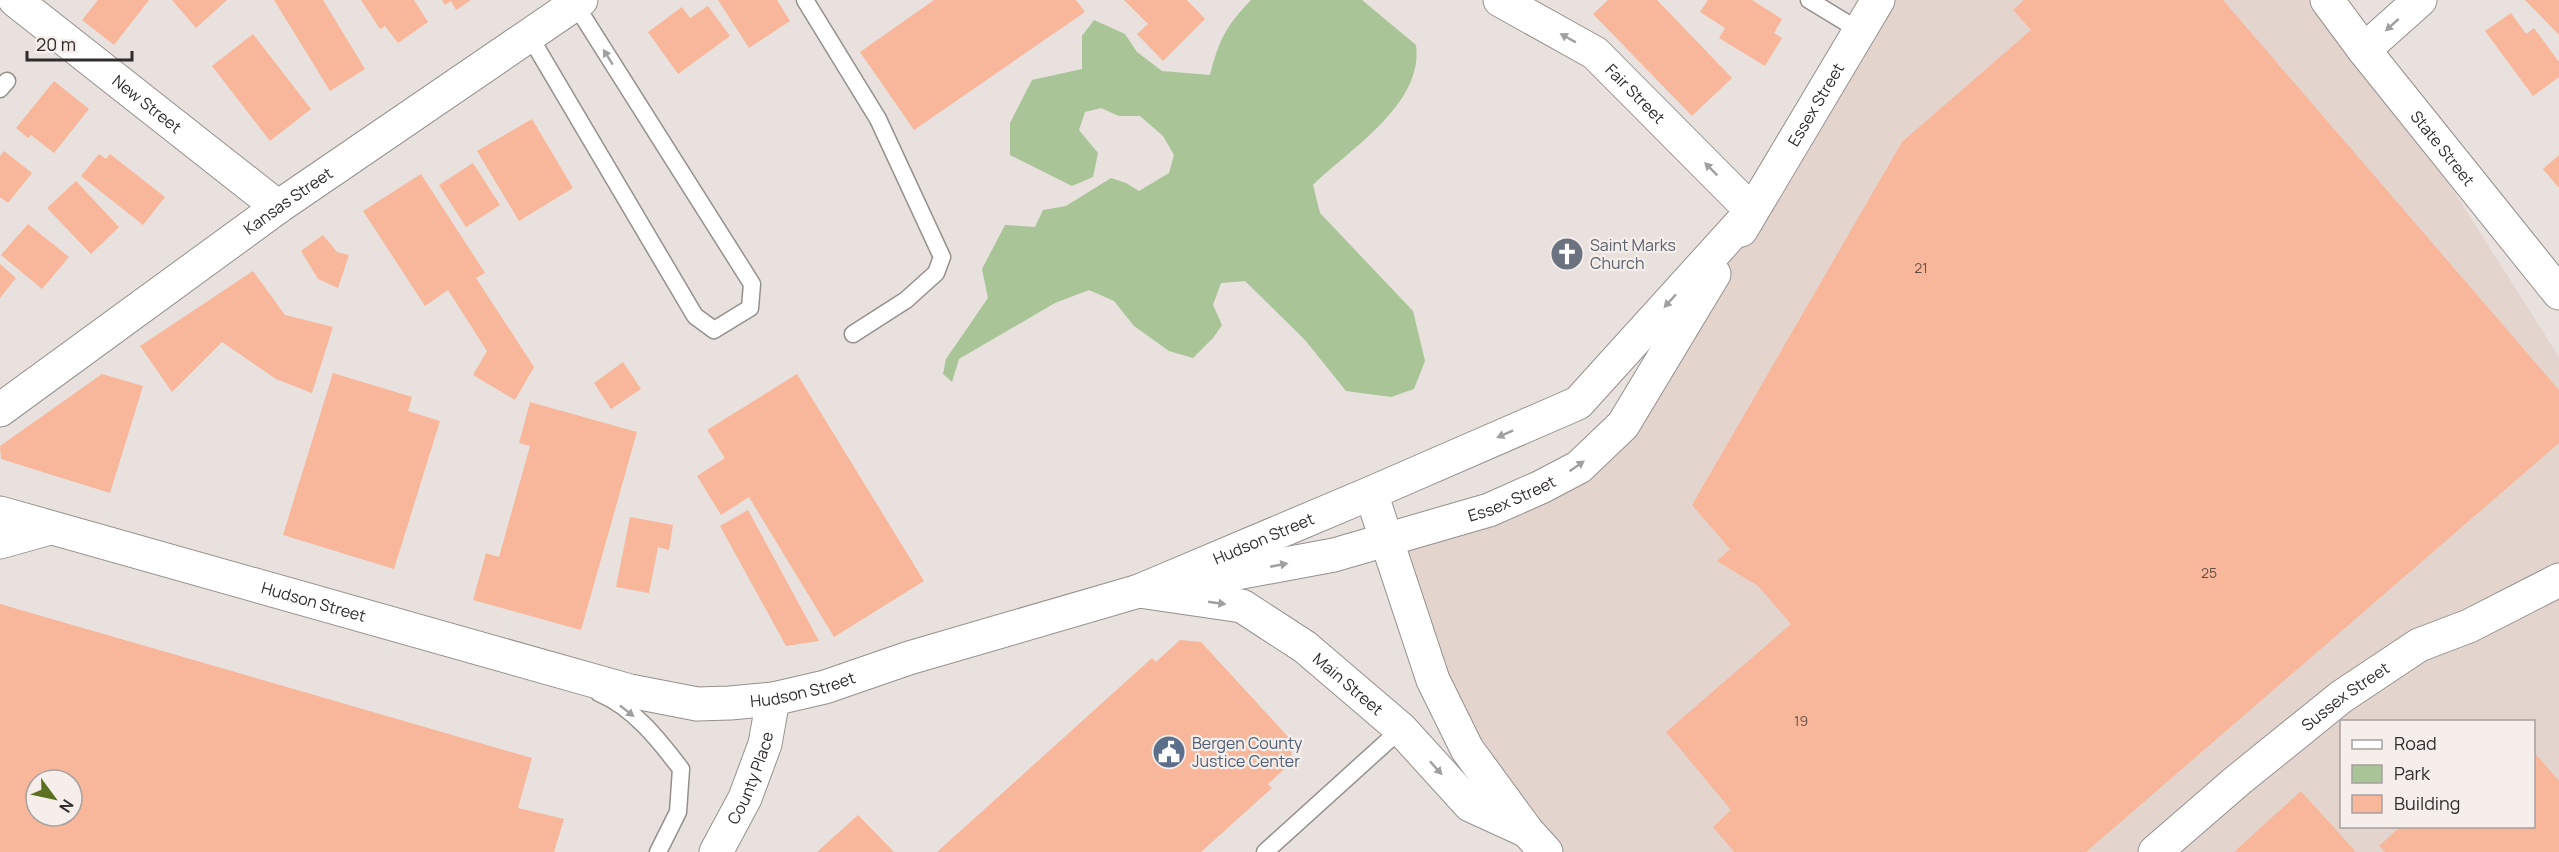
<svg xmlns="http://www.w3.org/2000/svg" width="2559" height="852" font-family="Manrope,sans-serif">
	<rect width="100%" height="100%" fill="#e8e1de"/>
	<path fill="#e3d5ce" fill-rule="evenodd" d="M1878 0H2327L2364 50 2559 357V852H1546L1474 772 1385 544 1579 467ZM2342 722H2534V826H2342Z"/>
	<path fill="#a9c497" d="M1251 0H1362L1416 45C1424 104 1350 149 1313 185L1320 213 1413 311 1425 361 1414 389 1391 397 1346 391 1305 340 1245 281 1221 283 1213 305 1222 325 1213 338 1193 358 1169 351 1134 326 1114 301 1089 290 1055 303 959 359 952 382 943 374 946 359 988 298 982 269 1005 225 1035 227 1043 210 1066 206 1111 178 1126 183 1139 191 1169 173 1174 155 1163 136 1140 116H1119L1101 108 1085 112 1079 130 1098 153 1093 177 1072 186 1010 155V123L1032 80 1082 69V36L1094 20 1125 34 1137 52 1162 71 1210 75C1219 40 1226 26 1251 0Z"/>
	<path fill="#f8b79a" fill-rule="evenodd" d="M98 0H149L114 45 82 20Z
		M172 0H227L196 28Z
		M274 0H323L365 69 330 91Z
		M361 0H414L428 22 398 43 385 26 380 29Z
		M442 0H471L456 10 451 1 445 5Z
		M718 0H777L790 21 749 48Z
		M934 0H1076L1085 12 914 130 860 52Z
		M1124 0H1187L1205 19 1163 61 1137 34 1148 24Z
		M1608 0H1657L1732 78 1692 116 1593 14Z
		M1708 0H1752L1782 19 1774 33 1782 38 1765 66 1719 38 1725 28 1700 12Z
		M2024 0H2223L2559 390V443L2086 852H1734L1713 827 1731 810 1666 732 1791 624 1758 586 1717 561 1730 549 1692 505 1902 142 2031 30 2013 10Z
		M2525 0H2559V35Z
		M708 6 730 36 678 74 648 32 682 7 690 18Z
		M2511 13 2526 34 2534 28 2559 62V77L2533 96 2485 31Z
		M253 34 311 109 270 141 212 66Z
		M54 81 89 109 54 153 31 135 28 138 16 128Z
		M532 119 573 188 519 221 477 151Z
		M4 151 32 173 8 203 0 197V156Z
		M99 154 106 159 110 154 165 197 143 225 81 176Z
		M2559 155V188L2543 169Z
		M473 163 500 205 466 227 439 185Z
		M421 174 485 273 476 278 534 367 515 400 473 375 487 351 448 290 425 306 363 211Z
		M76 181 119 227 91 254 47 208Z
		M28 224 69 257 42 289 1 255Z
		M323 235 337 252 349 255 338 288 318 279 301 251Z
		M0 264 16 278 0 298Z
		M253 271 285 315 333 327 312 393 276 379 222 342 172 392 140 346Z
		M623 362 641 389 611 409 594 383Z
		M333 373 412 397 408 411 440 421 394 569 283 535Z
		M102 374 143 386 110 493 1 459 0 446Z
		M797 374 924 581 834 637 749 497 721 515 697 476 725 458 707 430Z
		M530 402 637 432 581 630 473 600 486 553 499 557 530 446 519 443Z
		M748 510 819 641 786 646 720 526Z
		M630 517 673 525 669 550 658 547 649 593 616 587Z
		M0 604 532 758 518 808 564 819 554 852H0ZM36 780H72V816H36Z
		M1180 640 1201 642 1292 741 1291 763 1268 784 1272 788 1201 852H937L1152 658 1156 662Z
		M2534 752 2559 781V852H2385L2379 846 2401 826H2534Z
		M2301 791 2356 852H2234Z
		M858 815 894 852H817Z"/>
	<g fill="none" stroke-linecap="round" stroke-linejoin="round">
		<g stroke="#96908d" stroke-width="19">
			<path id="lane" d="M805 0 878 119 942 257 936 273 906 300 853 334
				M1809 0 1860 31
				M529 35 695 316 714 330 750 308 752 284 575 4
				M0 89 7 81
				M599 693C633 707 659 740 681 769L678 812 658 852
				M1265 852 1401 729"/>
		</g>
		<g stroke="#96908d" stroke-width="35">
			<g id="street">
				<path id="s1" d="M15 0 278 207"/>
				<path id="s2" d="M1500 0 1595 53 1752 211"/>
				<path d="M2364 50 2420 0"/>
				<path id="s3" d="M0 410 278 207 581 0"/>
				<path id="s4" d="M716 852 745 798 765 744 773 699"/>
				<path id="s5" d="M2155 852 2237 781 2341 697 2419 645 2469 626 2559 580"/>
			</g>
		</g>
		<g stroke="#96908d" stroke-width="35">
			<g id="secondary">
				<path id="s6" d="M2327 0 2364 50 2559 293"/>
				<path id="s7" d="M1741 230 1878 0"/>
				<path d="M1371 493 1433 680 1467 749 1527 831 1546 852"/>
				<path id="s8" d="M0 513 630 691 697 704 730 703 773 699 825 687 909 658 1139 591 1371 493 1578 403 1752 211"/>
				<path d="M0 542 50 528"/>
				<path id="s9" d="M1199 580 1334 555 1489 510 1541 487 1579 467 1623 425 1714 274"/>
				<path id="s10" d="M1139 591 1242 606 1305 647 1401 729 1470 805 1527 831"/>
			</g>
		</g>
		<use href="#lane" stroke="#fff" stroke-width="16"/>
		<use href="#street" stroke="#fff" stroke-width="33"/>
		<use href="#secondary" stroke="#fff" stroke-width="33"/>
	</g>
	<defs><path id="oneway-solid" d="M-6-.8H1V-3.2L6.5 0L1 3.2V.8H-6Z" transform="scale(1.5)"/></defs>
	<g fill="#a1a0a0">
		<use href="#oneway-solid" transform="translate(2392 25) rotate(138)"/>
		<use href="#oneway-solid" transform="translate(1568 38) rotate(-151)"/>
		<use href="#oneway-solid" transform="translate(608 57) rotate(-122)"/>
		<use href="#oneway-solid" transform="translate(1711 169) rotate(-135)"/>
		<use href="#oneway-solid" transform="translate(1670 301) rotate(132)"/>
		<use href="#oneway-solid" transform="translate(1505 434) rotate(156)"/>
		<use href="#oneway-solid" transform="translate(1577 466) rotate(-35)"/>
		<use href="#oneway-solid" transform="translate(1279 565) rotate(-11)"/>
		<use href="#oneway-solid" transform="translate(1217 603) rotate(8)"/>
		<use href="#oneway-solid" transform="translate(627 711) rotate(38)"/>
		<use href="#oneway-solid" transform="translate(1436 768) rotate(48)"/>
	</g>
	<defs>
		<g id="church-disc" transform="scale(1.725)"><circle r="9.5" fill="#6b7280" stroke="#f5eeeb"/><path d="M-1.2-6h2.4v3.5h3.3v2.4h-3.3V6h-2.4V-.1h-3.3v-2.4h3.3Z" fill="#fff"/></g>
		<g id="civic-disc" transform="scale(1.725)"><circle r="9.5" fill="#5c6f8a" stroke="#f5eeeb"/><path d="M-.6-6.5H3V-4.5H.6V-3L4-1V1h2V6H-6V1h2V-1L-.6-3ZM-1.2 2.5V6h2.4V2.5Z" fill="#fff"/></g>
	</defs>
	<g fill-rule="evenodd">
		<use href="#church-disc" x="1567" y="254"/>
		<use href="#civic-disc" x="1169" y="752"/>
	</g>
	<g text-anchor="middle" stroke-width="4.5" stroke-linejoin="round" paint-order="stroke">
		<g font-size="14" fill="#614f47">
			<text x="1921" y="273">21</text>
			<text x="2209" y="578">25</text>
			<text x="1801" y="726">19</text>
		</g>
		<g font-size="16" fill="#2f2c2b" stroke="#f5eeeb">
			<text dy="6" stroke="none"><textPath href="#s2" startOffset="166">Fair Street</textPath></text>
			<text dy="6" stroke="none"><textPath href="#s1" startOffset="168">New Street</textPath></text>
			<text dy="6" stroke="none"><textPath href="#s7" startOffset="146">Essex Street</textPath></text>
			<text dy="6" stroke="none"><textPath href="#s6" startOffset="188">State Street</textPath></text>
			<text dy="6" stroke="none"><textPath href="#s3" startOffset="356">Kansas Street</textPath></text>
			<text dy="6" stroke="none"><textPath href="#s9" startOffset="324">Essex Street</textPath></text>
			<text dy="6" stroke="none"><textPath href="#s8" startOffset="1316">Hudson Street</textPath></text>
			<text dy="6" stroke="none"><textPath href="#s8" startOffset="326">Hudson Street</textPath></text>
			<text dy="6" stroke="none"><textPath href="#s10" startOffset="236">Main Street</textPath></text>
			<text dy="6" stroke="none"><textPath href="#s8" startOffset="830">Hudson Street</textPath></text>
			<text dy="6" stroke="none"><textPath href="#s5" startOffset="246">Sussex Street</textPath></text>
			<text dy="6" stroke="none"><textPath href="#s4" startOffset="82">County Place</textPath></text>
		</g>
		<g font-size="16" fill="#5b616d" stroke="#f5eeeb" text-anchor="start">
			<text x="1590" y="251">Saint Marks<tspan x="1590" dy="18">Church</tspan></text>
		</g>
		<g font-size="16" fill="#4e5e75" stroke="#f5eeeb" text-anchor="start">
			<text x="1192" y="749">Bergen County<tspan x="1192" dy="18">Justice Center</tspan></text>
		</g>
	</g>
	<rect x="2340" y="720" width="195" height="108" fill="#f5eeeb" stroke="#a6a09e" stroke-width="1.5"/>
	<rect x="2352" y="740" width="30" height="9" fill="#ffffff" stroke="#a6a09e" stroke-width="1.5"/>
	<text x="2394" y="750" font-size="18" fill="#2f2c2b">Road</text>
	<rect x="2352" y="765" width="30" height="18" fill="#a9c497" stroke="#a6a09e" stroke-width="1.5"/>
	<text x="2394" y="780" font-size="18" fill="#2f2c2b">Park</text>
	<rect x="2352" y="795" width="30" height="18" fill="#f8b79a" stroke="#a6a09e" stroke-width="1.5"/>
	<text x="2394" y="810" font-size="18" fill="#2f2c2b">Building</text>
	<g transform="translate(54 798) rotate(123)"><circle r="28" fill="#f5eeeb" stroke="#a6a09e" stroke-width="1.5"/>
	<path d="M0-4.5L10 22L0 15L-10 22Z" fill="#5b7121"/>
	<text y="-9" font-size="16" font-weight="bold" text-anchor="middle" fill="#2f2c2b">N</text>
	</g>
	<path d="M27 51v9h105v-9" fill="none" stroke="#2f2c2b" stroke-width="3"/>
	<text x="36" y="51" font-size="18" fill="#2f2c2b" stroke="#f5eeeb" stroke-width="4.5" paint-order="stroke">20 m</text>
</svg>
